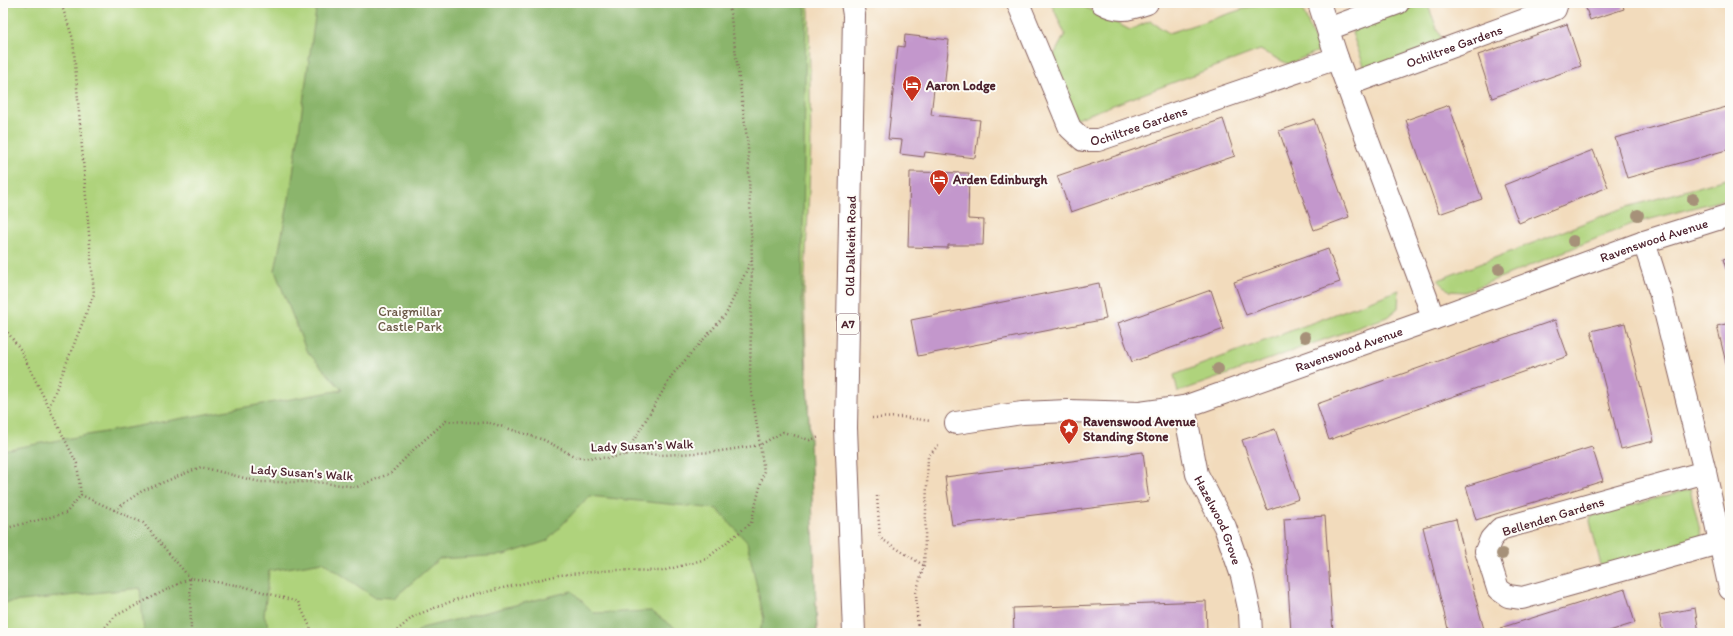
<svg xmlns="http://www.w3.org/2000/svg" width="1733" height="636" font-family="Itim,sans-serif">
	<rect width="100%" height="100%" fill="#fdfcf7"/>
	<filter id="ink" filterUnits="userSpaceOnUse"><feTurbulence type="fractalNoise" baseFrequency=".025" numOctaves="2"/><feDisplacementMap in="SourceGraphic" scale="8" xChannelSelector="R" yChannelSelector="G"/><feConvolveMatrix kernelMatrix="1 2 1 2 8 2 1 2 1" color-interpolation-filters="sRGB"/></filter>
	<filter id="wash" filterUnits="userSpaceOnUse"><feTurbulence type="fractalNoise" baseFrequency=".012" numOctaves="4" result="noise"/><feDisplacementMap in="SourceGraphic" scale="16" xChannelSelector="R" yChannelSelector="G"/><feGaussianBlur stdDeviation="0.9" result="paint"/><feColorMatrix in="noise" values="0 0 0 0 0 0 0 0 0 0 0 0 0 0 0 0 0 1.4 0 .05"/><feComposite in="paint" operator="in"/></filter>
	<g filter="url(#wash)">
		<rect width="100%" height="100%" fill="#f2dbbc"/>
		<path fill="#afd37c" stroke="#7c7954" d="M3 3H807L809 10 811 147 804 297 817 633H3Z
			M1051 3H1077L1130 30 1150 21 1169 33 1262 3H1300L1319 51 1288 64 1260 50 1076 119 1053 57 1065 34Z
			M1423 3H1427L1442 41 1370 69 1364 66 1352 33 1355 27Z
			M1730 178V198L1632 224 1465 292 1449 291 1438 280 1620 209Z
			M1399 290 1398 308 1387 317 1178 392 1174 375Z
			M1690 489 1702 539 1602 570 1589 517Z"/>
		<path fill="#8bb56c" stroke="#6a6a4c" d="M317 3H804L806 10 802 303 810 440 817 633H759L764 619 747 542 717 509 589 496 547 541 504 555 439 559 394 598 374 597 323 562 269 571 264 616 272 633H144L140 588 3 603V450L342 390 306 350 275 271 291 188Z
			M572 591 594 613 651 611 682 633H416L422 628Z"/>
		<g id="blocks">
			<path fill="#c397cc" d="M1584 3H1622L1624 9 1590 20Z
				M1567 24 1581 66 1492 98 1478 55Z
				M905 35 949 40 944 90 934 89 931 115 980 120 975 158 925 152 924 157 900 154 902 140 888 139 898 46 904 47Z
				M1449 105 1482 199 1439 214 1406 120Z
				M1730 106V149L1627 178 1615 138Z
				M1223 119 1235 156 1071 212 1057 176Z
				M1314 119 1349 217 1314 230 1279 131Z
				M1593 150 1608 187 1519 223 1504 185Z
				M910 172 969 173 968 219 984 220 983 245H948V248L908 247Z
				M1328 249 1340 282 1246 315 1234 282Z
				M1730 257V281L1723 259Z
				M1099 283 1106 319 918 356 911 320Z
				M1211 290 1224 329 1132 362 1118 323Z
				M1555 320 1568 356 1329 440 1317 404Z
				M1625 323 1654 441 1621 449 1591 331Z
				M1730 323V375H1729L1717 326Z
				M1275 429 1299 499 1267 510 1242 440Z
				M1592 447 1603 481 1476 520 1466 486Z
				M1143 452 1149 501 952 525 945 477Z
				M1325 516 1333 633H1291L1284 519Z
				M1456 519 1472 585 1485 633H1449L1423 527Z
				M1625 589 1635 623 1603 633H1502L1500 628Z
				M1206 601 1207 633H1014L1013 608Z
				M1695 608 1699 633H1663L1659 615Z"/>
		</g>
	</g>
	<g filter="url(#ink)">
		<use href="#blocks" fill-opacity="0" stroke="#85615e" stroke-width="1"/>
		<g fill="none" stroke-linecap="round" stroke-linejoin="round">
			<g stroke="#85615e" stroke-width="24">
				<g id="minor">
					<path id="s1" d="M1018 3 1070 128 1083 140H1098L1337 58"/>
					<path d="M1102 3C1120 13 1129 9 1147 3"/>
					<path d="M1319 3 1337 58 1426 297 1433 319"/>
					<path d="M1328 29 1398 3"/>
					<path id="s2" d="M1347 85 1555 9 1557 3"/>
					<path d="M1644 242 1661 295 1705 472 1730 589"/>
					<path id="s3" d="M1184 407 1197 474 1225 527 1242 576 1250 613 1251 633"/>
					<path id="s4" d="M956 423 1022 413 1068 411 1140 413 1184 407 1433 319 1644 242 1730 215"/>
					<path d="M1705 472 1500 529 1491 539 1486 551 1498 589 1508 596 1522 598 1719 543"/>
				</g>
			</g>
			<g stroke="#85615e" stroke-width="24">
				<path id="major" d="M852 3 854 15 846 428 854 633"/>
			</g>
			<path stroke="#85615e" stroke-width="2.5" stroke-dasharray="1 3" stroke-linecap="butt" d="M3 326 20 349 77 464 81 495
				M49 407 94 294 73 39 61 3
				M872 418 902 417 931 421
				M625 455 673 374 726 314 751 261
				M877 496 880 538 923 565
				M114 510 142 491 201 467 260 482H316L357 487 391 473 414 449 446 421 491 423 544 440 576 457 608 458 630 454 661 455 714 452 760 445 783 432 810 440 820 437
				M3 529 66 513 81 495 143 523 190 578 242 586 298 602 313 633
				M100 633 115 616 190 578 191 633
				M394 633 414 616 460 598 559 575 614 570 662 571 706 559 751 523 764 471 750 381 752 260 748 146 729 3
				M918 633 916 593 924 565 928 457 940 443"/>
			<use href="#minor" stroke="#fff" stroke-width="22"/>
			<use href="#major" stroke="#fff" stroke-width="22"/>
		</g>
		<g fill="#a69179">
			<circle cx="1693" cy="199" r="6"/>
			<circle cx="1638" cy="215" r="6"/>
			<circle cx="1573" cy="241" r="6"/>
			<circle cx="1499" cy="269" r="6"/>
			<circle cx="1305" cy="337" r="6"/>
			<circle cx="1218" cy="369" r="6"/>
			<circle cx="1502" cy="554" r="6"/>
		</g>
	</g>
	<defs>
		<g id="hotel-pin" transform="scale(1)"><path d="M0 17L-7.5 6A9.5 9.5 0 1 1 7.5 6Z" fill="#c8321e" stroke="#fdfcf7"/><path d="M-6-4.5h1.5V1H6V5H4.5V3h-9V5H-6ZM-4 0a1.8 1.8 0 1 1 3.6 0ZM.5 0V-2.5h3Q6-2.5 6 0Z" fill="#fff"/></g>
		<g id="sight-pin" transform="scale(1)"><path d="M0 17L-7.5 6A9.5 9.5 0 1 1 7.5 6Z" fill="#c8321e" stroke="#fdfcf7"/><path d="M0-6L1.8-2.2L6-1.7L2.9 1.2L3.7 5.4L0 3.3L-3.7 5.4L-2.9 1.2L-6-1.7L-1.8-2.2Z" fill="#fff"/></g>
	</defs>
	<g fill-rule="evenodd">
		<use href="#hotel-pin" x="912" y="85"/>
		<use href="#hotel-pin" x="939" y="179"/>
		<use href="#sight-pin" x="1069" y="428"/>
	</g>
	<g text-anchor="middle" stroke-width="4" stroke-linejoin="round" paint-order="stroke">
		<rect fill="#fdfcf7" stroke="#806168" stroke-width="1" x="837" y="314" width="22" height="20" rx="3"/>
		<g font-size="12" font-weight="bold" fill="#4a1f2b">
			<text x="848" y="328">A7</text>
		</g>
		<g font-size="13" fill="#4a1f2b" stroke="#fdfcf7">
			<text dy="5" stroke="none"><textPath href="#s2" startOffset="114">Ochiltree Gardens</textPath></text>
			<text dy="5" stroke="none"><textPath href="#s1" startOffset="211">Ochiltree Gardens</textPath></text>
			<text dy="5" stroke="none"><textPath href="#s4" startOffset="728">Ravenswood Avenue</textPath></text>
			<text transform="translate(850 246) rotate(-89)" y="5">Old Dalkeith Road</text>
			<text dy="5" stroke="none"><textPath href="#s4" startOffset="404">Ravenswood Avenue</textPath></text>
			<text transform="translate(642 445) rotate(-2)" y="5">Lady Susan's Walk</text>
			<text transform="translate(302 472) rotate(4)" y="5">Lady Susan's Walk</text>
			<text transform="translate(1553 516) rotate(-17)" y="5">Bellenden Gardens</text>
			<text dy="5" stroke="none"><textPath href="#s3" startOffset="119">Hazelwood Grove</textPath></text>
		</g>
		<g font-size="13" font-weight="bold" fill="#4a1f2b" stroke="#fdfcf7" text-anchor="start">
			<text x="926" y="90">Aaron Lodge</text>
			<text x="953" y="184">Arden Edinburgh</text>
			<text x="1083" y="426">Ravenswood Avenue<tspan x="1083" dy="15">Standing Stone</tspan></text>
		</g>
		<g font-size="13" fill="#685543" stroke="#fdfcf7">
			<text x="410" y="316">Craigmillar<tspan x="410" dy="15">Castle Park</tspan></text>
		</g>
	</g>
	<rect width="1733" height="636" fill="none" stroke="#fdfcf7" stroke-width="16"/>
</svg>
